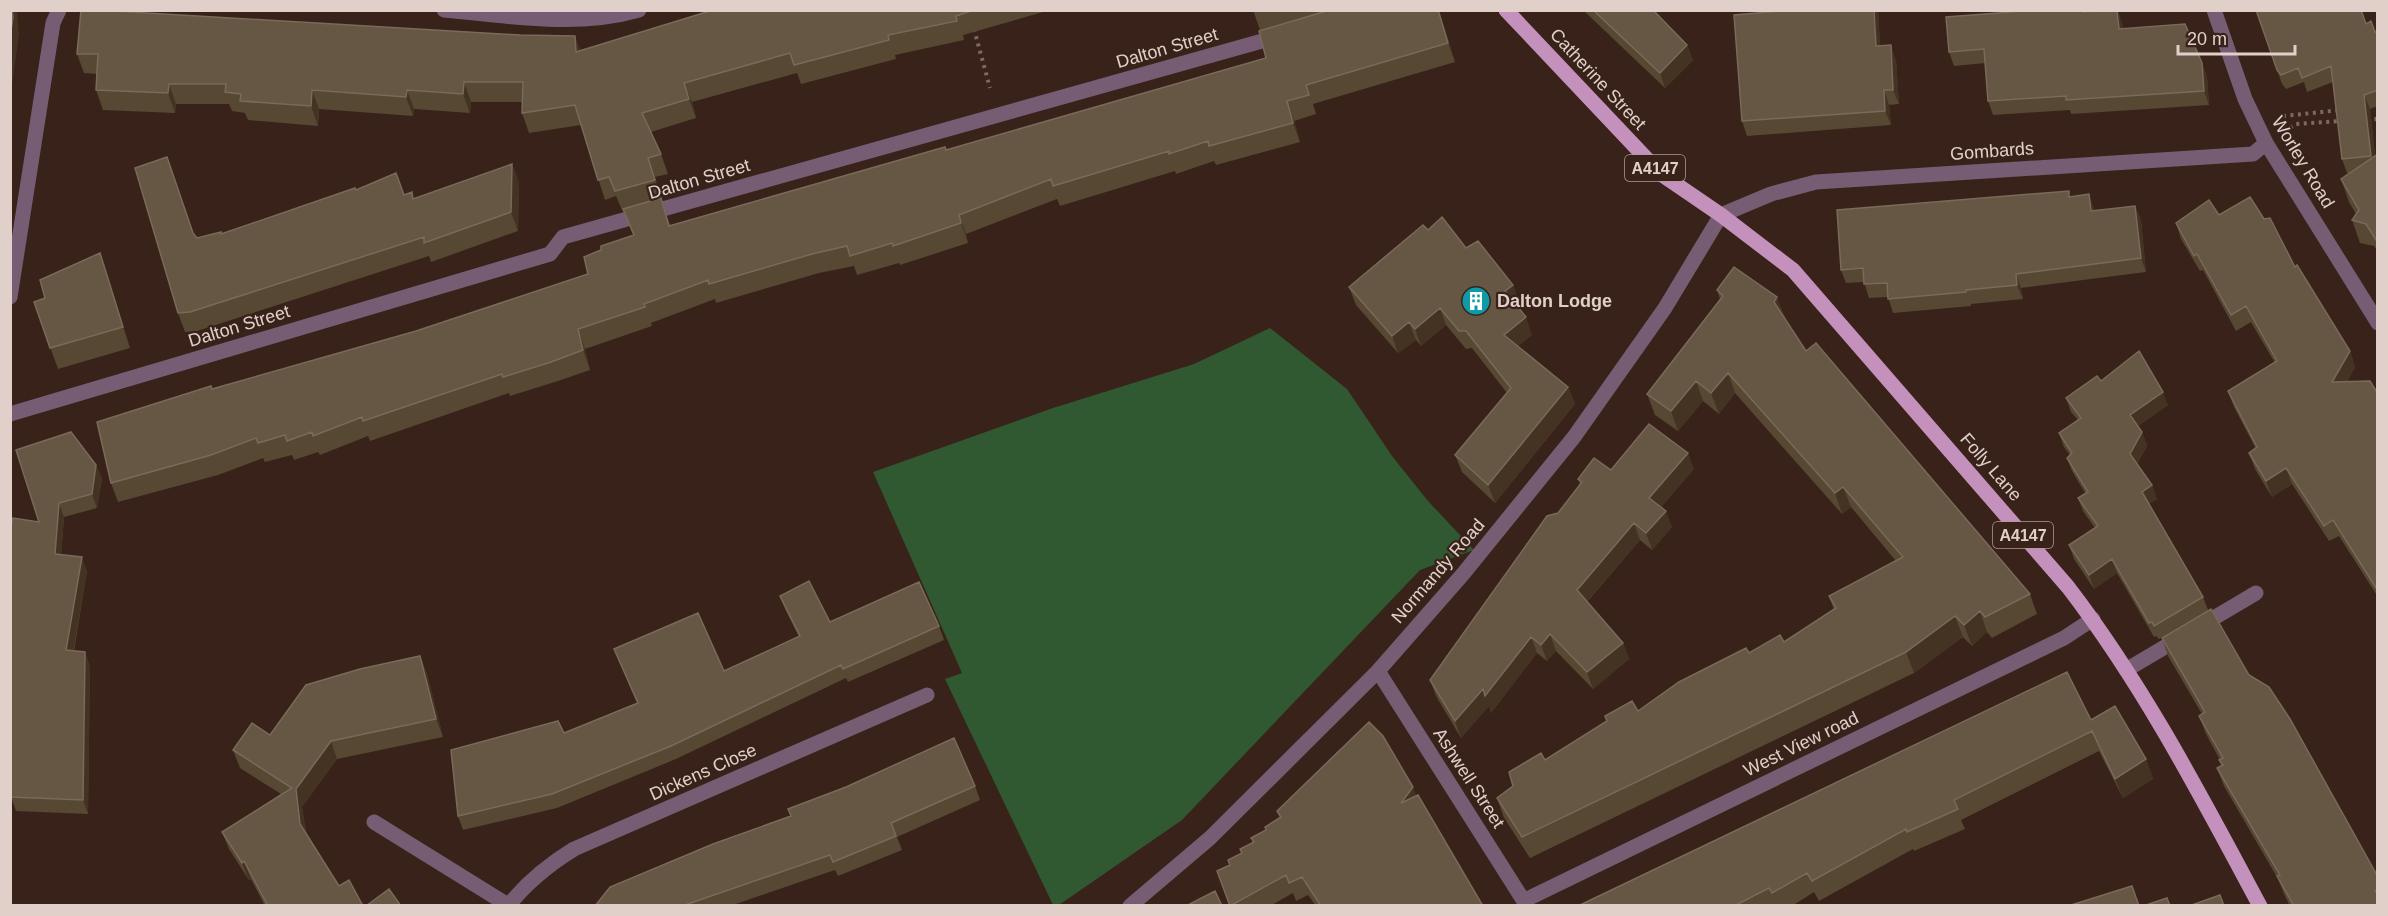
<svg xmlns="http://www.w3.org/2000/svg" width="2388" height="916" font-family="Helvetica,sans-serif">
	<rect width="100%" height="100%" fill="#392219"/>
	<path fill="#305831" d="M1270 328 1347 389 1392 456 1428 501 1474 550 1420 570 1182 820 1059 905H1053L945 679 962 673 873 472 1053 408 1194 364Z"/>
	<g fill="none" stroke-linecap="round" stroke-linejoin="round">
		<path stroke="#7e6961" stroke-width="4" stroke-dasharray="3 4.5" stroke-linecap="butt" d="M974 29 990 88
			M2283 116 2341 110
			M2367 120 2378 119
			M2290 128 2296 124 2341 121"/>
		<path stroke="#765d73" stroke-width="15" d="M444 10C508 16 577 28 639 10
			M2214 10 2245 99 2266 143 2378 323
			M10 297 53 23 59 10
			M10 414 550 254 563 237 1280 36
			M2126 670 2256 593
			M1378 671 1527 906
			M374 822 508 905
			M1525 900 2064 638 2093 619
			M508 906C527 882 548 865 574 849L927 695
			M1130 906 1210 838 1378 671 1463 574 1574 437 1665 308 1721 215 1771 194 1816 182 2253 154 2266 143"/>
		<path stroke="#c491bd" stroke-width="15" d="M1506 10 1661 174 1721 215 1793 270 2068 587C2144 686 2201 796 2260 906"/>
	</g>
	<path fill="#564833" d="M713 10H1050L963 35 964 40 895 55 896 59 801 84 797 73 692 102 696 118 651 132 661 154 668 174 655 177 662 199H661L670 225 946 150 1266 58 1260 30 1253 10H1439L1455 62 1313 104 1316 114 1294 121 1300 142 1216 165 1214 161 1176 174 1175 171 1060 206 1057 199 966 234 968 243 900 265 899 263 857 275 854 266 819 273 716 303 715 299 651 323 652 326 585 349 590 370 558 381 510 396 509 393 370 441 368 436 320 455 318 452 294 460 292 455 265 462 263 458 218 475 118 502 111 483 212 389 416 331 588 274 601 250 633 235 624 210H622L616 196 605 200 581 125 529 133 522 113 523 102H471L470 113 414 109 413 116 319 109 318 126 248 120 245 113 232 111 229 104H176L175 113 103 110 96 90 97 74 84 73 77 54 520 35 575 36 580 50Z
		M1583 10H1653L1687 45 1693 60 1665 88Z
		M1793 10H1878L1880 46 1896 60 1899 104 1889 105 1891 125 1747 136 1742 121Z
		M2256 10 2366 24 2375 32 2378 31V106L2370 109 2375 156 2378 154V252L2374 246 2360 243 2352 220 2356 214 2349 202 2341 179 2349 173H2347L2342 159 2333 82 2307 92 2304 82 2286 89 2282 84Z
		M2085 12 2122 23 2123 29 2202 63 2207 77 2209 105 2071 114 2070 110 1993 115 1988 101 1985 63 1954 66 1949 52Z
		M512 164 519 183 518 231 431 262 429 256 197 331 185 332 178 313 194 234 197 238 222 234 356 190 404 195 414 199Z
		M2071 196 2094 208V210L2135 206 2141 220 2146 272 2021 288 2023 299 1971 304V306L1893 313 1888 297 1869 298 1864 282 1846 283 1841 270Z
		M2219 215 2295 267 2350 351 2355 367 2347 382 2378 394V597L2339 536 2329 541 2292 484 2272 497 2255 469 2249 453 2256 449 2234 407 2228 391 2275 363 2251 322 2236 331 2203 270 2200 271 2181 239 2176 223Z
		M1428 230 1466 248 1513 285 1519 302 1516 305 1532 335 1518 346 1568 387 1575 404 1495 503 1462 472 1455 455 1507 393 1472 348 1466 349 1446 325 1421 346 1416 340 1398 353 1356 305 1349 287Z
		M100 253 107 273 130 348 58 369 34 302 45 298Z
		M1717 290 1785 317 1784 318 1806 351 2030 594 2037 614 1992 638 1987 632 1972 646 1963 637 1914 673 1530 858 1504 818 1497 798 1545 760 1607 721 1605 716 1638 711 1749 653 1784 642 1834 610 1829 596 1896 561 1851 507 1842 514 1735 393 1719 414 1703 401 1678 431 1655 415 1647 394 1720 299Z
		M2101 381 2168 405 2138 426 2142 432 2147 446 2137 464 2152 485 2157 499 2149 504 2203 597 2208 610 2159 639 2156 636 2154 637 2117 573 2094 589 2074 559 2069 545 2095 528 2083 511 2078 498 2085 493 2072 471 2067 458 2070 455 2064 447 2059 433 2078 420 2071 412 2066 398Z
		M96 465 102 479 97 508 64 517 61 554 87 571 74 651 85 652 90 667 88 814 16 811 11 797 10 531 39 522Z
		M1694 469 1661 507 1672 527 1652 550 1640 540 1587 602 1623 643 1629 659 1593 689 1556 651 1547 661 1537 653 1491 713 1489 706 1461 738 1436 696 1430 680 1580 485 1578 479 1611 470Z
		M780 596 830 622 939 626 944 640 848 682 846 678 676 759 557 808 463 830 458 816 564 733 637 703 614 649 724 671 799 637 785 609Z
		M2162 638 2378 906H2290L2284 894 2278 879 2224 786 2217 768 2221 765 2219 760H2220L2206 734 2199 716 2202 714 2168 656Z
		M420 656 427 674 443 737 337 759 302 807 306 832 339 886 363 906H265L251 879 249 880 229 849 222 832 281 794 240 768 233 750 270 735Z
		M2091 720 2146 759 2153 779 2123 798 2099 751 1961 820 1965 829 1914 851 1913 849 1819 901 1814 892 1792 906H1578Z
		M975 786 980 800 897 837 902 850 838 876 835 870 730 906H595Z
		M1416 796 1483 906H1316L1308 895 1296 901 1293 893 1270 906H1230V865L1241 853 1240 849 1253 843 1251 838 1266 830 1280 818 1277 811Z"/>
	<path fill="#432" d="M12 10H17L19 34 10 100V38Z
		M1438 10H1439L1455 62 1448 43Z
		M1874 10H1878L1881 61 1876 46Z
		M2118 10 2122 23 2124 43 2119 29Z
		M575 36 582 55 576 52Z
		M1687 45 1693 60 1665 88 1660 73Z
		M1891 45 1896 60 1899 104 1893 90Z
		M2202 63 2207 77 2209 105 2204 91Z
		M464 82 471 102 470 113 463 94Z
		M684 83 692 102 696 118 689 99Z
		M169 84 176 104 175 113 168 93Z
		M312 90 319 109 318 126 311 106Z
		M407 90 414 109 413 116 406 97Z
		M1884 90 1889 105 1891 125 1885 111Z
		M2364 95 2370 109 2377 171 2371 156Z
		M1287 101 1294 121 1300 142 1293 123Z
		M648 158 655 177 662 199 655 180Z
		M512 164 519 183 518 231 511 212Z
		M2089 194 2094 208 2096 225 2091 211Z
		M2135 206 2141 220 2146 272 2141 258Z
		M959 215 966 234 968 243 961 223Z
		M100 253 107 273 130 348 123 327Z
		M2016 274 2021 288 2023 299 2017 285Z
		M1513 285 1519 302 1512 308 1505 291Z
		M1777 297 1785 317 1781 323 1774 302Z
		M1440 308 1446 325 1421 346 1415 329Z
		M1526 317 1532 335 1510 352 1504 335Z
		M1409 322 1416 340 1398 353 1392 336Z
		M578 329 585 349 590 370 583 350Z
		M2350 351 2355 367 2338 398 2332 382Z
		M1728 373 1735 393 1719 414 1711 393Z
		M1696 381 1703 401 1678 431 1671 411Z
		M1568 387 1575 404 1495 503 1488 485Z
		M2163 392 2168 405 2135 428 2130 415Z
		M2142 432 2147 446 2135 467 2130 454Z
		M1688 453 1694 469 1655 515 1649 498Z
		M96 465 102 479 97 508 92 494Z
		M2286 468 2292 484 2272 497 2266 481Z
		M2152 485 2157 499 2147 505 2142 492Z
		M1843 487 1851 507 1842 514 1835 493Z
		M59 503 64 517 60 568 55 554Z
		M1666 511 1672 527 1652 550 1646 533Z
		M1634 523 1640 540 1583 606 1577 590Z
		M82 557 87 571 71 664 66 650Z
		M2112 559 2117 573 2094 589 2089 575Z
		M1980 611 1987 632 1972 646 1964 625Z
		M1955 616 1963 637 1914 673 1906 652Z
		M1550 634 1556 651 1547 661 1541 645Z
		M1531 637 1537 653 1491 713 1489 706 1461 738 1455 721 1483 689Z
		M1623 643 1629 659 1593 689 1587 672Z
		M85 652 90 667 88 814 83 800Z
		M420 656 427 674 443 737 436 719Z
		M331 741 337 759 302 807 307 841 300 824 296 789Z
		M2146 759 2153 779 2123 798 2115 779Z
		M1413 787 1420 805 1401 803Z
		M244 861 251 879 249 880 242 863Z"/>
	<path fill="#655744" stroke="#796a59" stroke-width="1.5" d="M10 10H12L13 17 10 38Z
		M81 10H97L520 35 575 36 576 52 713 10H974L956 16 957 21 888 35 889 40 794 65 790 53 684 83 689 99 642 113 661 154 648 158 655 180 615 191 609 177 598 180 575 105 522 113 523 82H464L463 94 407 90 406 97 312 90 311 106 240 101 241 94 225 92 226 84H169L168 93 96 90 98 54H77Z
		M1330 10H1438L1448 43 1306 85 1309 95 1287 101 1293 123 1209 146 1208 141 1169 154V151L1053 186 1051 179 959 215 961 223 893 246 892 243 850 256 847 246 812 254 709 284 708 280 644 304 645 307 578 329 583 350 551 362 503 377 502 374 363 421 362 417 313 436 312 432 287 441 285 435 258 443 256 438 211 455 111 483 97 422 211 386 212 389 416 331 588 274 584 257 601 250V246L634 235 623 209 661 198 669 226 945 147 946 150 1266 58 1259 31Z
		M1593 10H1653L1687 45 1660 73Z
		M1793 10H1874L1876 46 1891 45 1893 90H1884L1885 111 1742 121 1734 15Z
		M2036 10H2083V12L2117 10 2119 29 2185 24 2202 63 2204 91 2066 100V96L1988 101 1984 49 1949 52 1946 17Z
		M2256 10H2361L2366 24 2371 21 2375 32 2378 31V90L2364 95 2371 156 2342 159 2331 66 2302 78 2298 68 2281 75 2277 70Z
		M2378 154V243L2366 224 2352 220 2359 210 2341 179Z
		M167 157 193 233 197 238 221 232V234L355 188 356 190 396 173 404 195 412 192 413 199 512 164 511 212 424 243V237L190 312 178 313 135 168Z
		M2069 191V197L2089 194 2091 211 2135 206 2141 258 2016 274 2017 285 1966 290V292L1888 299 1887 283 1864 284 1863 268 1841 270 1837 210Z
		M2250 197 2264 219 2270 218 2295 267 2297 265 2350 351 2332 382 2370 381 2378 394V591L2333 520 2324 526 2286 468 2266 481 2249 453 2257 447 2228 391 2277 361 2246 306 2231 315 2197 254 2194 256 2176 223 2209 200 2219 215Z
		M1442 217 1466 248 1478 241 1513 285 1505 291 1526 317 1504 335 1568 387 1488 485 1455 455 1511 388 1466 331H1459L1440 308 1415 329 1409 322 1392 336 1349 287 1423 225 1428 230Z
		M100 253 123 327 50 348 34 302 45 298 40 280Z
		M1734 267 1777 297 1774 302 1806 351 1816 343 2030 594 1985 617 1980 611 1964 625 1955 616 1906 652 1522 837 1497 798 1513 786 1509 772 1541 753 1545 760 1607 721 1605 716 1632 701 1638 711 1679 682 1746 648 1749 653 1780 635 1784 642 1836 608 1829 596 1903 557 1843 487 1835 493 1728 373 1711 393 1696 381 1671 411 1647 394 1723 296 1717 290Z
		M2139 351 2163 392 2130 415 2142 432 2130 454 2152 485 2142 492 2203 597 2154 626 2152 622 2149 623 2112 559 2089 575 2069 545 2098 526 2078 498 2088 492 2067 458 2072 453 2059 433 2081 418 2066 398 2097 376 2101 381Z
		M1649 424 1688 453 1649 498 1666 511 1646 533 1634 523 1577 590 1623 643 1587 672 1550 634 1541 645 1531 637 1485 696 1483 689 1455 721 1430 680 1547 516 1558 513 1582 482 1578 479 1594 458 1611 470Z
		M71 432 96 465 92 494 59 503 55 554 82 557 66 650 85 652 83 800 11 797 10 531 13 518 39 522 16 450Z
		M809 581 830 622 919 582 939 626 843 669 841 665 671 746 552 794 458 816 451 750 558 721 564 733 638 703 614 649 698 613 724 671 800 636 780 596Z
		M2211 609 2249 675 2269 687 2290 719 2378 877V889L2375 891 2378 895V906H2294L2277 876 2280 875 2217 768 2223 765 2219 760 2223 758 2199 716 2205 712 2162 638Z
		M420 656 436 719 331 741 296 789 300 824 339 886 349 880 363 906H268L244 861 242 863 222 832 292 788 233 750 252 723 270 735 306 685 360 669Z
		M2067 672 2091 720 2115 706 2146 759 2115 779 2092 731 1954 800 1958 809 1907 832 1906 829 1812 881 1807 873 1772 893 1769 888 1734 906H1578Z
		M1369 722 1383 736 1413 787 1401 803 1418 795 1483 906H1321L1302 877 1289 883 1286 875 1230 906 1217 871 1230 865 1228 860 1242 853 1240 849 1254 842 1251 838 1266 830 1265 827 1281 817 1277 811Z
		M954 738 975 786 891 823 896 836 833 862 830 855 682 906H595L610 887 713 844 791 816 788 809 846 787Z
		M2132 886 2139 906H2068Z
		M389 889 401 906H366Z
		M1215 891 1222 906H1186Z
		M2220 895 2224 906H2189Z
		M2167 898 2170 906H2143Z"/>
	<defs>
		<g id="building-disc" transform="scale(1.5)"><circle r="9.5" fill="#0f9aa8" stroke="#392219"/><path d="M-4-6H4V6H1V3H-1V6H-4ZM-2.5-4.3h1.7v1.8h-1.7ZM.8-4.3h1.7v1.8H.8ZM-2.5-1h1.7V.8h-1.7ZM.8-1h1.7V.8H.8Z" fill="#fff"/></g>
	</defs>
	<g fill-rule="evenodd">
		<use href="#building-disc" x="1476" y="301"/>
	</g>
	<g text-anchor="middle" stroke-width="4.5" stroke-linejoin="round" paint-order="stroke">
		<g fill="#392219" stroke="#af9c95" stroke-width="1.5">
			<rect x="1625" y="155" width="60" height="26" rx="4.5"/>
			<rect x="1993" y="522" width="60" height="26" rx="4.5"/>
		</g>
		<g font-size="16" font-weight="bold" fill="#e1d0ca">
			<text x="1655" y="174">A4147</text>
			<text x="2023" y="541">A4147</text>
		</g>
		<g font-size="18" fill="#e1d0ca" stroke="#392219">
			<text transform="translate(1167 48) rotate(-16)" y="6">Dalton Street</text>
			<text transform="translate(1598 79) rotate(47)" y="6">Catherine Street</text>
			<text transform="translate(1992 151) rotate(-4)" y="6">Gombards</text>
			<text transform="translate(2303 162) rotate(59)" y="6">Worley Road</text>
			<text transform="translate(699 179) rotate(-16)" y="6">Dalton Street</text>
			<text transform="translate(239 326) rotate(-17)" y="6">Dalton Street</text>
			<text transform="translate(1991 467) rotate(49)" y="6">Folly Lane</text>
			<text transform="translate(1438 571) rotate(-49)" y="6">Normandy Road</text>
			<text transform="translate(1801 744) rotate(-26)" y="6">West View road</text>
			<text transform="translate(703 772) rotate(-24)" y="6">Dickens Close</text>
			<text transform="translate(1469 778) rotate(57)" y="6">Ashwell Street</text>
		</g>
		<g font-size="18" font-weight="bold" fill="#e1d0ca" stroke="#392219" text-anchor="start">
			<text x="1497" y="307">Dalton Lodge</text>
		</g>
	</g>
	<rect width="2388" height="916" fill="none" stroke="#e1d0ca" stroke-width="24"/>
	<path d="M2178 45v9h117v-9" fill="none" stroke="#e1d0ca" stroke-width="3"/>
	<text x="2187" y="45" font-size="18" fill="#e1d0ca" stroke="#392219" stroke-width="4.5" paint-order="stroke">20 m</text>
</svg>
